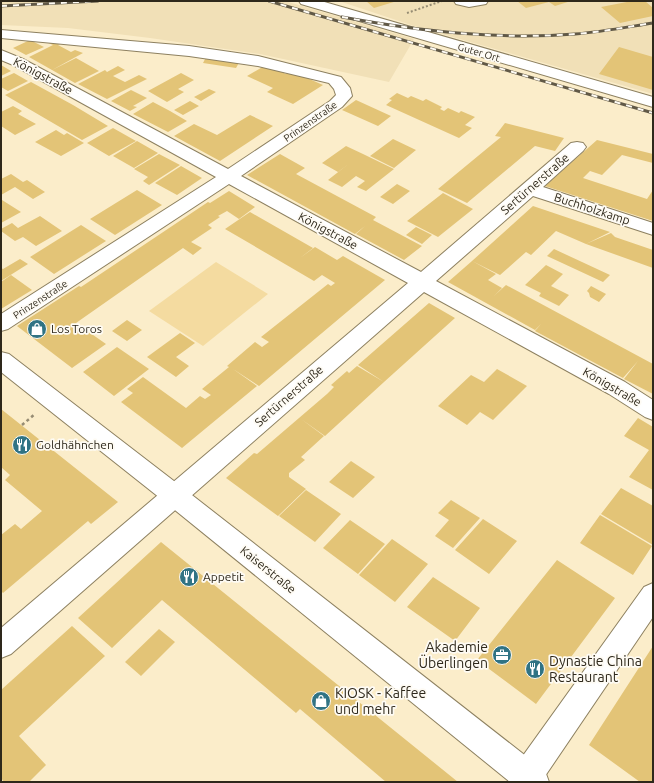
<svg xmlns="http://www.w3.org/2000/svg" width="654" height="783" font-family="Ubuntu,sans-serif">
	<rect width="100%" height="100%" fill="#fbedca"/>
	<path fill="#f1e0b7" d="M1 1H285L414 39 389 82 260 54 150 38 68 28 1 25Z
		M339 1H653V94L414 26Z"/>
	<path fill="#f4dba0" d="M216 262 268 294 203 346 149 311Z"/>
	<path fill="#e3c477" d="M366 1H397L374 8Z
		M517 1H571L555 6 549 2 526 8Z
		M632 1H645L653 8V16L620 23 601 7Z
		M30 40 44 47 26 55 13 48Z
		M66 41 58 45 71 52 75 50 83 53 52 70 29 57 53 45 46 42Z
		M619 47 653 57V90L599 74Z
		M206 57 240 61 236 68 203 63Z
		M76 58 99 71 75 83 52 70Z
		M1 65 11 71 1 76Z
		M266 65 286 74 291 71 323 85 293 104 267 92 273 88 247 76Z
		M118 66 125 70 113 76 125 82 139 75 147 79 107 99 78 84 105 70 107 72Z
		M14 73 28 81 8 91 1 87V79Z
		M181 73 194 80 178 89 184 92 167 102 148 91Z
		M31 82 73 105 108 126 82 140 5 95Z
		M209 89 216 92 201 101 194 97Z
		M131 90 147 98 133 106 137 107 130 111 111 101Z
		M397 93 408 98 411 96 423 101 426 99 442 107 440 109 444 111 448 108 459 113 461 111 475 117 465 125 472 128 459 138 386 105 392 100 389 99Z
		M356 100 391 116 378 126 342 110Z
		M190 101 199 106 183 115 174 110Z
		M153 102 170 111 187 121 168 132 133 114Z
		M13 106 22 111 18 114 36 124 15 135 1 126V112Z
		M250 115 273 126 220 161 174 136 194 124 217 135Z
		M505 123 564 138 555 151 535 146 467 203 438 189 501 137 495 136Z
		M113 128 136 141 109 156 87 143Z
		M56 130 64 135 67 133 84 143 61 156 35 142Z
		M393 139 416 150 394 168 370 156Z
		M597 140 653 154V163L622 155 602 175 590 171 583 178 647 199 653 190V221L545 186Z
		M137 141 158 153 134 168 113 156Z
		M346 146 363 154 394 169 366 191 357 187 365 181 356 176 342 187 328 180 351 162 338 172 322 163Z
		M159 154 180 165 149 185 143 181 148 177 134 169Z
		M280 154 305 168 296 174 376 217 373 220 422 246 404 260 356 234 365 226 355 234 247 175Z
		M181 166 202 178 177 195 155 183Z
		M11 174 23 182 27 180 45 192 33 199 15 187 1 195V179Z
		M397 184 410 191 393 204 380 197Z
		M137 190 162 205 115 235 90 219Z
		M229 191 255 207 239 219 227 211 218 216 220 217 208 225 212 228 191 242 202 248 193 255 183 248 76 323 106 344 72 368 17 326 79 286 81 287 208 202 210 203Z
		M443 193 473 209 438 237 407 221Z
		M1 200H2L21 212 1 223Z
		M533 206 610 232 586 244 556 231 531 255 526 252 500 275 472 261Z
		M250 212 313 248 300 258 315 247 337 260 343 256 385 280 259 386 233 369 257 386 182 448 121 402 133 393 127 389 143 377 186 408 200 396 205 399 211 395 202 389 229 367 227 366 255 342 262 347 269 342 261 337 328 284 331 286 335 283 322 275 314 281 225 229Z
		M40 216 62 231 36 246 23 237 15 241 1 231V229L12 223 18 228Z
		M81 225 106 241 54 274 30 257Z
		M416 227 432 235 422 244 406 235Z
		M611 233 615 237 653 250V268L586 244Z
		M554 249 610 275 603 282 547 256Z
		M20 259 28 264 1 281V268L3 269Z
		M472 261 496 274 488 280 502 288 494 296 506 285 653 364V394L624 379 638 361 623 378 578 354 582 349 578 354 535 331 541 324 535 330 448 282Z
		M546 265 563 274 551 286 569 295 559 306 539 296 541 293 525 285Z
		M11 275 32 290 1 309V282Z
		M591 286 606 294 599 302 590 297 589 293 587 291Z
		M429 303 455 318 384 382 358 365Z
		M127 320 142 330 127 341 112 331Z
		M180 333 195 343 176 357 189 366 176 377 147 357Z
		M117 347 149 369 114 396 83 372Z
		M357 366 384 382 325 436 301 419 324 436 301 457 305 460 289 473V477L306 489 278 516 226 478 254 453 257 454 327 394 334 387 331 385 347 371 349 373Z
		M497 369 527 386 493 420 480 412 467 425 438 406 471 375 484 382Z
		M1 409 118 502 91 524 88 521 3 593 1 591V535L15 524 21 529 42 511 5 480 10 475 1 467Z
		M638 418 653 427V490L629 477 649 450 624 436Z
		M351 461 375 477 353 498 329 482Z
		M621 488 653 506V545L601 514Z
		M306 490 341 514 315 542 279 516Z
		M451 500 480 518 453 548 435 536 449 520 438 513Z
		M600 515 652 546 633 575 580 543Z
		M483 519 517 541 489 574 455 550Z
		M350 520 385 544 358 574 323 548Z
		M392 539 428 564 395 602 359 575Z
		M161 542 328 677 458 782H386L300 709 296 713 162 600 112 648 78 618Z
		M557 560 615 598 536 704 477 660Z
		M433 577 480 608 455 641 407 607Z
		M72 626 105 656 19 736 46 765 29 782H4L1 778V690Z
		M159 629 175 642 141 676 125 662Z
		M653 646V782H640L589 745Z"/>
	<g fill="none" stroke-linecap="round" stroke-linejoin="round">
		<g stroke="#8d8060" stroke-width="2">
			<path id="street" d="M454 1H488L486 4 469 7 456 4Z
				M1 30 189 46 258 56 341 77 350 88 352 96 342 107 241 176 421 272 571 143 577 142 583 143 586 147 583 151 543 187 653 223V235L533 196 436 281 625 382 653 400V420L645 417 609 394 424 292 11 654 1 658V628L408 283 229 184 8 329 1 331V314L216 177 13 65 1 60V50L23 59 228 169 330 101 336 95 334 89 329 83 258 66 189 56 1 38Z
				M653 583V617L541 782H508L512 771 644 587Z"/>
		</g>
		<g stroke="#8d8060" stroke-width="2">
			<path id="secondary" d="M299 1H321L653 97V107L301 4Z
				M1 352 9 354 183 488 545 771 549 782H510L165 502 1 372Z"/>
		</g>
		<path stroke="#968c73" stroke-width="2" stroke-dasharray="2 2" stroke-linecap="butt" d="M407 13 442 1"/>
		<path stroke="#968c73" stroke-width="2.5" stroke-dasharray="3 3" stroke-linecap="butt" d="M22 425 35 414"/>
		<use href="#street" fill="#fff" fill-rule="evenodd"/>
		<use href="#secondary" fill="#fff" fill-rule="evenodd"/>
		<g stroke="#615947" stroke-width="3">
			<path id="rail" d="M269 1 653 113
				M1 6 98 1
				M342 17C419 31 496 40 575 34 601 32 627 27 653 23"/>
		</g>
		<use href="#rail" stroke="#fefbf4" stroke-width="2" stroke-dasharray="6" stroke-linecap="butt"/>
	</g>
	<defs>
		<g id="shop-disc" transform="scale(1)"><circle r="9.5" fill="#307384" stroke="#fefbf4"/><path d="M-5-2.5h2.3a2.7 3.5 0 0 1 5.4 0H5L5.5 6h-11ZM-1.5-2.5h3a1.5 2.3 0 0 0-3 0Z" fill="#fff"/></g>
		<g id="restaurant-disc" transform="scale(1)"><circle r="9.5" fill="#307384" stroke="#fefbf4"/><path d="M-5-6h1v4h1v-4h1v4h1v-4h1v5L-1.5 .5V6h-2V.5L-5-1ZM5-6V6H3V1.5H1.5Q1.5-4 5-6Z" fill="#fff"/></g>
		<g id="office-disc" transform="scale(1)"><circle r="9.5" fill="#307384" stroke="#fefbf4"/><path d="M-6-3h4V-5.5h4V-3h4V5H-6ZM-1-4.5V-3h2v-1.5ZM-6 0V1H6V0Z" fill="#fff"/></g>
	</defs>
	<g fill-rule="evenodd">
		<use href="#shop-disc" x="37" y="329"/>
		<use href="#restaurant-disc" x="22" y="445"/>
		<use href="#restaurant-disc" x="189" y="577"/>
		<use href="#office-disc" x="502" y="655"/>
		<use href="#restaurant-disc" x="535" y="669"/>
		<use href="#shop-disc" x="321" y="701"/>
	</g>
	<g text-anchor="middle" stroke-width="3.5" stroke-linejoin="round" paint-order="stroke">
		<g font-size="10" fill="#2e281b" stroke="#fefbf4">
			<text transform="translate(479 52) rotate(16)" y="4">Guter Ort</text>
			<text transform="translate(310 121) rotate(-35)" y="4">Prinzenstraße</text>
			<text transform="translate(40 299) rotate(-33)" y="4">Prinzenstraße</text>
		</g>
		<g font-size="12" fill="#2e281b" stroke="#fefbf4">
			<text transform="translate(43 76) rotate(28)" y="4">Königstraße</text>
			<text transform="translate(535 184) rotate(-41)" y="4">Sertürnerstraße</text>
			<text transform="translate(592 209) rotate(18)" y="4">Buchholzkamp</text>
			<text transform="translate(328 231) rotate(28)" y="4">Königstraße</text>
			<text transform="translate(612 387) rotate(30)" y="4">Königstraße</text>
			<text transform="translate(289 396) rotate(-41)" y="4">Sertürnerstraße</text>
			<text transform="translate(268 570) rotate(39)" y="4">Kaiserstraße</text>
		</g>
		<g font-size="12" fill="#2e281b" stroke="#fefbf4" text-anchor="start">
			<text x="51" y="333">Los Toros</text>
			<text x="36" y="449">Goldhähnchen</text>
			<text x="203" y="581">Appetit</text>
		</g>
		<g font-size="14" fill="#2e281b" stroke="#fefbf4" text-anchor="start">
			<text x="488" y="652" text-anchor="end">Akademie<tspan x="488" dy="16">Überlingen</tspan></text>
			<text x="549" y="666">Dynastie China<tspan x="549" dy="16">Restaurant</tspan></text>
			<text x="335" y="698">KIOSK - Kaffee<tspan x="335" dy="16">und mehr</tspan></text>
		</g>
	</g>
	<rect width="654" height="783" fill="none" stroke="#2e281b" stroke-width="4"/>
</svg>
